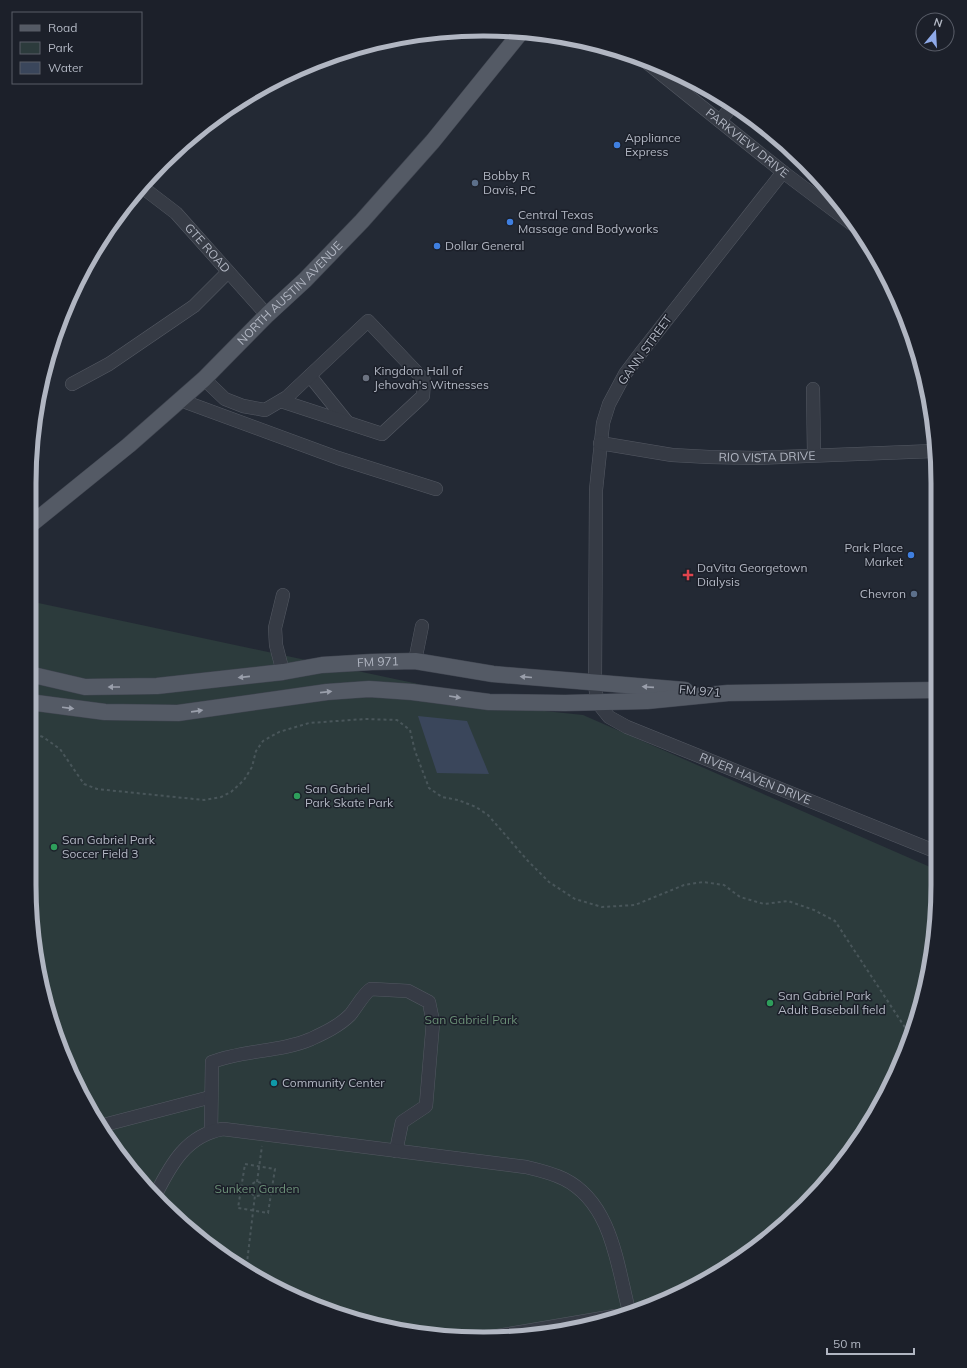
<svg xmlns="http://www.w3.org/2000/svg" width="967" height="1368" font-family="Mulish,sans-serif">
	<rect width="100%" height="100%" fill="#232934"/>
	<path fill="#2c3b3c" d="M29 601 545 711 583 715 937 870V914L923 1002 891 1085 844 1161 783 1226 684 1292 572 1330 513 1338 424 1335 309 1304 256 1278 184 1226 105 1137 64 1059 45 1002 29 884Z"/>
	<path fill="#3a465b" d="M418 716 467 721 489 774 437 773Z"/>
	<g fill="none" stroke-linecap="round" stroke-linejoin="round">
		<g stroke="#545963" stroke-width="14">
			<g id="minor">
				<path id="s1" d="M645 61 783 172 852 224"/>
				<path d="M720 121 732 106"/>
				<path id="s2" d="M783 172 643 350 625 374 609 404 603 423 596 490 595 683 597 702 609 717 627 727 937 852"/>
				<path id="s3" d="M142 187 176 213 267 315"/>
				<path d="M310 376 347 422"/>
				<path d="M204 379 225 399 243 406 265 410 287 397 368 321 424 380 423 396 382 434 281 401"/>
				<path d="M72 384 109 364 194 306 228 272"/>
				<path d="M813 389 814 455"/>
				<path d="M180 400 338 458 436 489"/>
				<path id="s4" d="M600 443 672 455 709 457 758 458 934 451"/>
				<path d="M415 661 422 626"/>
				<path d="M283 672 276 645 275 628 283 595"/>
				<path d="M100 1126 211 1097"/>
				<path d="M211 1131 212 1062C242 1050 281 1052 311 1039 324 1033 339 1026 350 1015 356 1008 364 993 371 989L408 991 429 1002 433 1022 426 1106 402 1122 396 1151"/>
				<path d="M156 1194C171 1164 187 1135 223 1129L526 1167C539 1170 552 1173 564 1179 612 1203 617 1265 629 1311"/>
				<path d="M491 1337 615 1316"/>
			</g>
		</g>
		<g stroke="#3f444f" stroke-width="17">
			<g id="major">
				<path id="s5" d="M29 526 129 445 204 379 267 315 305 280 362 221 433 141 522 31"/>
				<path id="s6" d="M29 674 85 687 157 686 283 672 322 665 372 662 415 661 493 674 685 690"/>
				<path d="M29 702 105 712 178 713 327 692 369 689 412 692 489 702 565 703 647 701 728 693 936 690"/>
			</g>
		</g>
		<path stroke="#49565a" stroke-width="2" stroke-dasharray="3 3" stroke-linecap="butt" d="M394 40H403L410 36
			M29 732 43 737 60 749 84 784 97 789 204 800 221 797 231 792 244 780 252 767 256 751 263 741 279 732 309 723 365 719 397 720 410 730 415 751 429 788 442 797 458 800 476 807 488 815 528 861 549 882 575 899 602 907 635 905 684 885 703 882 724 885 740 897 764 904 788 901 814 910 835 921 910 1035
			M245 1164 275 1169 268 1213 238 1208Z
			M257 1182 262 1146
			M250 1189a7 7 0 1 1 14 0a7 7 0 1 1-14 0Z
			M246 1271 255 1195"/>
		<use href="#minor" stroke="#363b45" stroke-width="13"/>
		<use href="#major" stroke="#545a65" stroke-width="16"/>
	</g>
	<defs><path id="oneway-solid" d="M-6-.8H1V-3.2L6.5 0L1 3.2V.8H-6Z"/></defs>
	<g fill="#9a9fab">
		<use href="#oneway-solid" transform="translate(244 677) rotate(174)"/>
		<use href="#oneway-solid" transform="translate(526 677) rotate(-175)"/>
		<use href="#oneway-solid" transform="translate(114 687) rotate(180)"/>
		<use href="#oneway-solid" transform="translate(648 687) rotate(-176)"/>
		<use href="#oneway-solid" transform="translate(326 692) rotate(-6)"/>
		<use href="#oneway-solid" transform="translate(455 697) rotate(9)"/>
		<use href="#oneway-solid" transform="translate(68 708) rotate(7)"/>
		<use href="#oneway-solid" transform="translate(197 711) rotate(-8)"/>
	</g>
	<g fill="#3f7fe0" stroke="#1c202a" stroke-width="1.5">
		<circle cx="617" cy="145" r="4"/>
		<circle cx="510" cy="222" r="4"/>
		<circle cx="437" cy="246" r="4"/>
		<circle cx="911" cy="555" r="4"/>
	</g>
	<g fill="#5c6f8a" stroke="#1c202a" stroke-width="1.5">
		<circle cx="475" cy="183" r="4"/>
		<circle cx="914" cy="594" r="4"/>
	</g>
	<circle fill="#6b7280" stroke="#1c202a" stroke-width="1.5" cx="366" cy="378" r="4"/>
	<path fill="#e0444e" stroke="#1c202a" stroke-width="1.5" d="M686 569h4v4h4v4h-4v4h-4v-4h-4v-4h4z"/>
	<g fill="#2e9e5b" stroke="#1c202a" stroke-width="1.5">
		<circle cx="297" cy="796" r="4"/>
		<circle cx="54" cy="847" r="4"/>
		<circle cx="770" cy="1003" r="4"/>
	</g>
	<circle fill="#0f9aa8" stroke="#1c202a" stroke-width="1.5" cx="274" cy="1083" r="4"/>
	<g text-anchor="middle" stroke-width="3" stroke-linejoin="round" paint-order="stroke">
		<g font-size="12" fill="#b1b6c2" stroke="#1c202a" text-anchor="start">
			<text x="625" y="142">Appliance<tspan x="625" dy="14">Express</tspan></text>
			<text x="483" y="180">Bobby R<tspan x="483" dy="14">Davis, PC</tspan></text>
			<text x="518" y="219">Central Texas<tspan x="518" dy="14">Massage and Bodyworks</tspan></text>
			<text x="445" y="250">Dollar General</text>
			<text x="374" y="375">Kingdom Hall of<tspan x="374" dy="14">Jehovah's Witnesses</tspan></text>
			<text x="903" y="552" text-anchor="end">Park Place<tspan x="903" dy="14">Market</tspan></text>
			<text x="697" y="572">DaVita Georgetown<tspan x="697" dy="14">Dialysis</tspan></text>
			<text x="906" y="598" text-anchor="end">Chevron</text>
			<text x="305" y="793">San Gabriel<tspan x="305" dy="14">Park Skate Park</tspan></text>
			<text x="62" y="844">San Gabriel Park<tspan x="62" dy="14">Soccer Field 3</tspan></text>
			<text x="778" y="1000">San Gabriel Park<tspan x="778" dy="14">Adult Baseball field</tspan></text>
			<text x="282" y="1087">Community Center</text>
		</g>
		<g font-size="12" fill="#b1b6c2" stroke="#1c202a">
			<text dy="4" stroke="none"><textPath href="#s1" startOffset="131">PARKVIEW DRIVE</textPath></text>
			<text dy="4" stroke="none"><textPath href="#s3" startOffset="90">GTE ROAD</textPath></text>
			<text dy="4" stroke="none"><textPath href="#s5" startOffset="350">NORTH AUSTIN AVENUE</textPath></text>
			<text transform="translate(645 350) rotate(-54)" y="4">GANN STREET</text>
			<text dy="4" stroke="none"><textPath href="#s4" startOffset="168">RIO VISTA DRIVE</textPath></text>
			<text dy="4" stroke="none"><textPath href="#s6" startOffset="352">FM 971</textPath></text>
			<text transform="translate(700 691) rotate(5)" y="4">FM 971</text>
			<text dy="4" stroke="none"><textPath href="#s2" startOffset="768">RIVER HAVEN DRIVE</textPath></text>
		</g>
		<g font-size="12" fill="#6b8f77" stroke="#1c202a">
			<text x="471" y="1024">San Gabriel Park</text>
			<text x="257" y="1193">Sunken Garden</text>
		</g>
	</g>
	<path d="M0 0H967V1368H0ZM483 36H484A447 447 0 0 1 931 483V885A447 447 0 0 1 484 1332H483A447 447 0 0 1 36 885V483A447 447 0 0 1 483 36Z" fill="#1c202a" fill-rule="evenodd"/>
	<path fill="none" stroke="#b1b6c2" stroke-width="5" d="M483 36H484A447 447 0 0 1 931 483V885A447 447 0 0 1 484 1332H483A447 447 0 0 1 36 885V483A447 447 0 0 1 483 36Z"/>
	<rect x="12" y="12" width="130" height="72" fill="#1c202a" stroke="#585c67"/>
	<rect x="20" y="25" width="20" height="6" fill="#545a65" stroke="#585c67"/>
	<text x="48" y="32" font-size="12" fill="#b1b6c2">Road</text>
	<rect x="20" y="42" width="20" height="12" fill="#2c3b3c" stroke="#585c67"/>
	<text x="48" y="52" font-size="12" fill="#b1b6c2">Park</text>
	<rect x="20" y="62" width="20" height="12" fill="#3a465b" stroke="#585c67"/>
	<text x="48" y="72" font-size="12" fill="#b1b6c2">Water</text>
	<g transform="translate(935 32) rotate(18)"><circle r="19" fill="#1c202a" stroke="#585c67"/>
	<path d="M0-3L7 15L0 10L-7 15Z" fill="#8faae9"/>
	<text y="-6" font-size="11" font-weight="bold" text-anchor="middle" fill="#b1b6c2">N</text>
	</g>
	<path d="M827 1348v6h87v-6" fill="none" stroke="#b1b6c2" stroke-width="2"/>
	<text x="833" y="1348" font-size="12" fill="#b1b6c2" stroke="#1c202a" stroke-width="3" paint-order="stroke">50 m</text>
</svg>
